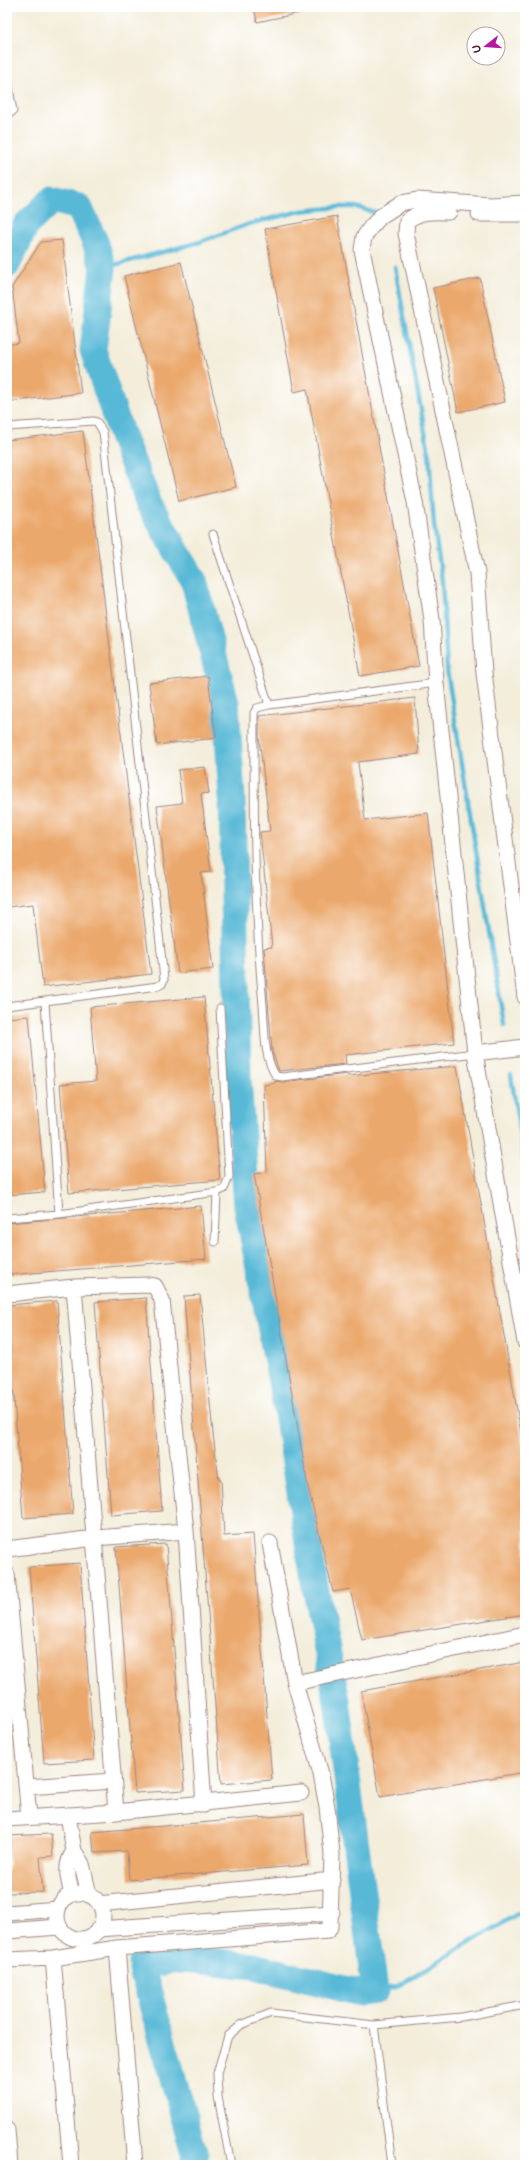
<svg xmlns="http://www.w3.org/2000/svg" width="532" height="2172" font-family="'Balsamiq Sans',sans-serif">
	<rect width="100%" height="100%" fill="#fff"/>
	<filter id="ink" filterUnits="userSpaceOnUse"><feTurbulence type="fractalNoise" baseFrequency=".025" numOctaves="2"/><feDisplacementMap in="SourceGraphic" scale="8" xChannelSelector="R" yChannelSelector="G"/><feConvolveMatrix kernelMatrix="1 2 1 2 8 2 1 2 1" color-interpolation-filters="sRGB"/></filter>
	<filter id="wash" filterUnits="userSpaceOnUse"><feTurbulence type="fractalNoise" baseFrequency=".012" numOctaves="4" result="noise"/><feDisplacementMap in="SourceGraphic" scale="16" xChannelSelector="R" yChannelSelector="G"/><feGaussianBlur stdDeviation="0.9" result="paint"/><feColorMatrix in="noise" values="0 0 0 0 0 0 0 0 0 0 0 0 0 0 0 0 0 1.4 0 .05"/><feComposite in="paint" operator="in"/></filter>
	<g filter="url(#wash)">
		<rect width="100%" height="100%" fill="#f3edda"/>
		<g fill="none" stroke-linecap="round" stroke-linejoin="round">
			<path stroke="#58b9d7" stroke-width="4.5" d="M395 267 429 454 434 525 442 581 447 670 504 1025
				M103 268 200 242 249 224 301 211 339 207H356L376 213
				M511 1075 525 1167
				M375 1991 396 1987 519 1913 525 1911"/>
			<path stroke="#58b9d7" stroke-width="27" d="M7 265 26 225 52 200 79 207 96 244 103 268 93 350 122 436 149 504 194 581 226 703 232 798 238 1078 247 1206 287 1412 315 1586 337 1701 375 1991 360 1993 254 1966 186 1959 141 1965 195 2156V2165"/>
		</g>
		<g id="blocks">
			<path fill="#eba86c" d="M254 7H299L300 13 257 22Z
				M337 216 419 666 360 676 307 389 294 392 265 229Z
				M62 240 81 393 7 402V345L19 343 12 287 41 242Z
				M181 262 236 487 179 501 124 276Z
				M480 278 505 402 458 412 433 288Z
				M83 431 151 974 43 987 33 904 7 907V440Z
				M208 676 216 738 157 745 149 683Z
				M415 698 419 754 358 762 365 820 428 813 454 1043 345 1055 346 1064 279 1071 272 1051 264 948 272 947 260 832 270 831 259 736V716Z
				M205 767 209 793 201 794 211 872 201 873 213 969 178 973 157 806 182 803 178 770Z
				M204 997 220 1180 69 1193 60 1084 96 1081 90 1007Z
				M29 1016 45 1192 7 1195V1018Z
				M457 1066 525 1456V1614L362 1640 350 1589 333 1592 308 1487 254 1174 267 1172 264 1085 275 1083V1081L283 1082 347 1074 348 1076Z
				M201 1206 206 1259 7 1275V1223Z
				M200 1295 213 1434 219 1480H221L224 1536 253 1534 272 1780 221 1784 184 1296Z
				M146 1298 162 1511 111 1515 95 1302Z
				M57 1301 73 1514 23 1518 7 1305Z
				M166 1544 185 1790 135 1793 116 1547Z
				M80 1563 94 1760 44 1763 29 1567Z
				M525 1662V1772L380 1797 361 1691Z
				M304 1814 308 1865 129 1880 127 1851 94 1853 92 1832Z
				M51 1834 53 1856 40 1857 43 1892 7 1893V1871L9 1870 7 1836Z"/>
		</g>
	</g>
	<g filter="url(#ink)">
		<use href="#blocks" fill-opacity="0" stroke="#9e8682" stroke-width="1"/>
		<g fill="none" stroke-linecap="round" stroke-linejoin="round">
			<g stroke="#9e8682" stroke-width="9">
				<path id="service" d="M7 77 13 111 7 116
					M7 427 94 421 97 422 103 432 164 979 162 984 158 986 7 1006
					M213 534 269 705
					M436 683 269 705 257 708 254 713C254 811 254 908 263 1005 265 1028 263 1057 276 1076L282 1077 475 1053
					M45 1002 59 1214
					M7 1218 59 1214 217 1192 224 1189 229 1177 220 1008
					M215 1242 217 1192
					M374 2025 392 2165
					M231 2165 218 2097 217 2073 228 2036 241 2025 271 2013 374 2025 461 2017 525 2005"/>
			</g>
			<g stroke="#9e8682" stroke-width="17">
				<path id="minor" d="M525 203 491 205 417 200 401 203 381 216 371 227 364 237 362 250 415 502 432 620 436 683 475 1053 525 1342
					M449 212C432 211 419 211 407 221L406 233 477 573 484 673 525 997
					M479 214H525
					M475 1053 525 1047
					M74 1287 116 1812
					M7 1294 74 1287 150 1285 155 1286 162 1300 186 1531 204 1805
					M7 1549 95 1538 186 1531
					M7 1574 29 1817
					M295 1683 525 1634
					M27 1787 113 1781
					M68 1815 74 1851 82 1864 89 1895
					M7 1819 116 1812 301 1793
					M57 1916a23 23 0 1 1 46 0a23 23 0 1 1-46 0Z
					M72 1894C68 1879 64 1865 74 1851
					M99 1904 332 1880
					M7 1913 58 1909
					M98 1929 332 1913
					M7 1931 59 1927
					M117 1948 135 2165
					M53 1958 71 2165
					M7 1960 53 1958 117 1948 328 1931 330 1927 332 1854 327 1807 321 1774 295 1683 270 1543
					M7 2130 10 2165"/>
			</g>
			<use href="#service" stroke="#fff" stroke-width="7"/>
			<use href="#minor" stroke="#fff" stroke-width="15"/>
		</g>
	</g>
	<rect width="532" height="2172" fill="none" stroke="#fff" stroke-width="24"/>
	<g transform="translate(486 46) rotate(253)"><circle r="19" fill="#ffffff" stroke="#b7a5aa"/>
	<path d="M0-3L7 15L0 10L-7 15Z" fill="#b5179e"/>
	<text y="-6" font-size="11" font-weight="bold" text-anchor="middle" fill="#4a1f2b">U</text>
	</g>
</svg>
